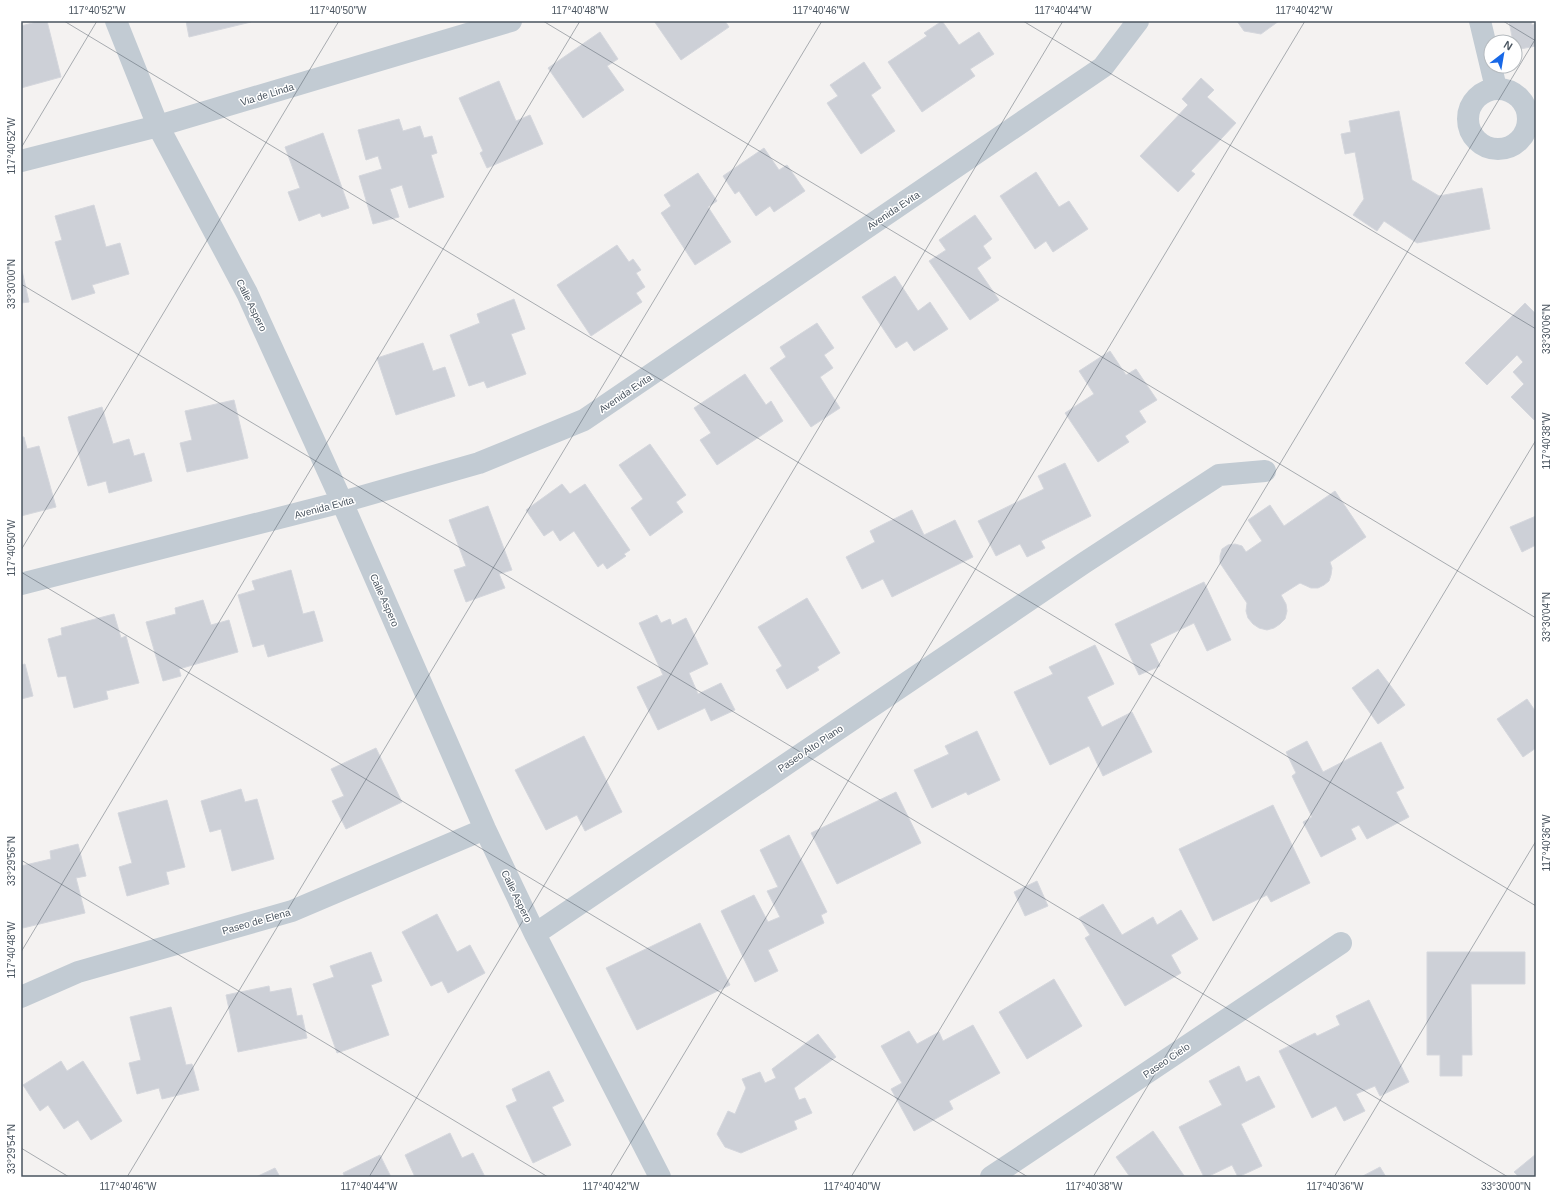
<svg xmlns="http://www.w3.org/2000/svg" width="1557" height="1198" font-family="Helvetica,sans-serif">
	<rect width="100%" height="100%" fill="#f4f2f1"/>
	<path fill="#cdd0d7" stroke="#d5d7dd" d="M40 21H47L61 77 21 88V26Z
		M186 21H251V22L189 37Z
		M654 21H725L729 27 681 60Z
		M942 21 959 45 979 32 994 54 970 69 975 76 922 112 888 62 927 36 924 33Z
		M1237 21H1279L1261 34 1244 31Z
		M1509 21H1531L1532 25 1536 24V46L1515 50V42H1513Z
		M600 32 618 59 607 66 624 90 583 118 548 68Z
		M864 62 881 88 871 95 895 131 861 154 827 103 838 96 830 85Z
		M1201 78 1214 90 1207 97 1236 123 1191 171 1195 174 1178 192 1140 156 1188 105 1182 99Z
		M499 81 516 121 530 115 543 144 487 168 480 153 483 151 459 98Z
		M1399 111 1412 180 1439 196 1482 188 1490 229 1417 243 1384 221 1377 231 1353 215 1364 199 1355 152 1345 154 1341 134 1351 132 1349 121Z
		M399 119 403 131 420 126 424 138 432 136 437 153 431 155 444 197 409 208 402 185 390 189 399 217 373 224 359 176 382 169 378 156 366 160 358 130Z
		M323 133 349 208 322 217 320 213 299 221 288 192 300 188 285 147Z
		M764 148 779 170 787 165 805 191 774 212 770 206 756 216 739 191 735 194 723 176Z
		M1036 172 1059 207 1069 201 1088 229 1053 252 1046 241 1035 249 1000 196Z
		M698 173 717 201 708 207 731 242 695 265 661 213 671 206 664 195Z
		M94 205 106 247 120 243 129 274 92 285 95 293 72 300 55 242 62 240 55 216Z
		M975 215 992 239 983 246 991 258 977 268 999 300 970 320 929 261 946 250 939 240Z
		M617 245 629 262 633 259 641 270 636 273 645 287 636 293 642 302 591 336 557 285Z
		M21 266 29 302 21 303Z
		M895 276 918 311 930 302 948 329 914 351 907 341 896 348 862 297Z
		M514 299 525 329 511 334 526 374 487 388 484 381 469 386 450 335 480 323 477 314Z
		M1525 303 1536 314V418L1534 420 1511 397 1524 384 1513 372 1523 362 1517 355 1487 385 1465 363Z
		M817 323 834 348 824 355 833 368 820 377 840 408 811 427 770 368 786 357 780 347Z
		M423 343 433 371 445 367 455 396 396 415 377 358Z
		M1110 351 1126 375 1136 369 1157 400 1139 411 1146 422 1125 436 1129 442 1098 462 1065 413 1094 394 1079 371Z
		M745 374 766 405 771 401 783 421 717 465 700 440 711 433 694 408Z
		M234 400 248 458 187 472 180 443 192 440 185 411Z
		M102 407 113 444 129 439 134 456 144 453 152 481 109 493 106 481 88 486 68 417Z
		M21 437H24L27 449 39 446 56 507 21 516Z
		M650 444 686 495 676 502 683 512 650 536 631 508 643 499 619 465Z
		M1065 463 1091 516 1041 541 1045 548 1027 557 1020 544 996 556 978 521 1044 489 1038 476Z
		M562 484 570 494 585 484 630 550 624 554 626 556 607 569 603 563 598 567 574 531 560 541 553 530 544 536 526 510Z
		M1335 491 1366 537 1330 562 1332 568 1331 575 1329 581 1324 585 1318 588H1311L1300 583 1281 595 1286 604 1287 611 1285 619 1280 624 1274 628 1267 630 1259 628 1253 624 1248 618 1246 611 1247 603 1220 563V556L1222 549 1228 545 1235 544 1242 546 1246 552 1262 541 1248 520 1270 505 1284 526Z
		M488 506 512 570 499 574 505 588 466 602 454 570 466 566 449 520Z
		M912 510 924 535 955 520 973 557 892 597 883 579 862 589 846 557 875 542 870 531Z
		M1536 516V545L1522 552 1510 527Z
		M291 570 303 614 314 611 323 641 268 657 264 644 253 647 238 595 255 590 252 581Z
		M1204 582 1231 640 1207 651 1194 623 1150 644 1160 666 1139 675 1115 624Z
		M807 598 840 653 817 667 819 670 787 689 776 670 782 666 758 627Z
		M203 600 211 625 229 620 238 652 179 669 181 676 163 681 146 622 176 614 175 608Z
		M114 614 121 638 126 636 139 683 106 691 108 699 74 708 66 676 58 677 48 639 62 635 61 628Z
		M657 615 661 623 670 619 672 625 686 618 708 664 689 673 698 694 721 683 735 710 711 721 705 708 658 730 637 687 663 675 639 623Z
		M1095 645 1114 684 1087 697 1102 727 1132 712 1152 752 1103 776 1089 746 1050 765 1014 692 1053 674 1049 667Z
		M25 664 33 696 21 699V665Z
		M1378 669 1405 705 1378 724 1352 688Z
		M1527 699 1536 712V748L1523 757 1497 719Z
		M977 731 1000 780 968 795 966 792 932 808 914 770 949 754 945 746Z
		M584 736 622 812 585 831 577 815 546 830 515 770Z
		M1307 741 1323 772 1381 742 1404 788 1396 792 1409 817 1367 839 1359 825 1351 829 1356 839 1321 857 1303 822 1312 817 1292 776 1296 773 1286 752Z
		M376 748 402 802 346 829 332 801 344 796 331 769Z
		M241 789 245 802 257 799 274 859 232 871 221 829 210 832 201 801Z
		M896 792 921 843 837 884 811 833Z
		M167 800 185 867 166 872 169 884 127 896 119 867 132 863 118 813Z
		M1273 805 1310 883 1271 902 1267 895 1213 921 1179 849Z
		M789 835 827 912 821 915 824 923 768 950 778 971 755 982 721 911 754 895 768 922 780 917 767 891 778 887 760 850Z
		M78 844 86 876 76 878 85 913 23 928 21 921V866L51 859 50 851Z
		M1037 881 1048 906 1025 916 1014 892Z
		M1103 904 1122 935 1153 917 1157 925 1181 910 1198 939 1171 955 1181 973 1125 1006 1085 938 1090 935 1079 918Z
		M437 914 457 952 470 945 485 973 448 993 442 981 431 986 402 932Z
		M700 923 730 985 637 1030 606 968Z
		M371 952 382 981 371 985 389 1035 337 1053 313 984 334 977 330 966Z
		M1427 952H1525V984H1471L1472 1055H1462V1076H1440V1055H1427Z
		M1054 979 1082 1026 1027 1059 999 1012Z
		M269 986 270 992 291 988 297 1016 302 1015 307 1038 238 1052 226 995Z
		M1369 1000 1409 1082 1380 1096 1375 1086 1356 1094 1365 1111 1344 1121 1336 1106 1312 1118 1279 1051 1315 1033 1317 1036 1340 1025 1336 1016Z
		M171 1007 186 1065 192 1064 199 1090 162 1099 159 1088 137 1094 129 1063 141 1060 130 1017Z
		M973 1025 1000 1073 949 1101 953 1109 914 1131 891 1089 902 1083 881 1046 909 1031 917 1044 939 1032 943 1041Z
		M818 1034 836 1057 794 1088 799 1100 805 1098 812 1113 794 1121 797 1129 741 1153 725 1147 717 1134 728 1111 735 1114 746 1088 742 1079 760 1072 765 1083 776 1078 772 1069Z
		M61 1061 67 1071 83 1061 122 1121 91 1140 78 1120 64 1129 48 1105 40 1111 23 1085Z
		M1239 1066 1246 1082 1259 1076 1275 1107 1241 1124 1262 1166 1238 1177 1232 1165 1207 1177H1204L1179 1127 1222 1105 1209 1081Z
		M549 1071 564 1101 552 1107 571 1145 533 1163 506 1106 517 1101 512 1089Z
		M1153 1131 1185 1177H1130L1116 1157Z
		M450 1133 462 1158 473 1153 485 1177H415L405 1155Z
		M1536 1154V1177H1519L1514 1172Z
		M380 1155 391 1177H345L343 1173Z
		M1380 1167 1386 1177H1361Z
		M275 1168 280 1177H256Z"/>
	<g fill="none" stroke-linecap="round" stroke-linejoin="round">
		<path stroke="#c2cbd3" stroke-width="22" d="M116 21 158 126 247 293 342 502 485 829 535 934 660 1177
			M1480 21 1496 88
			M1468 119a30 30 0 1 1 60 0a30 30 0 1 1-60 0Z
			M21 161 158 126 511 21
			M21 584 342 502 479 463 584 420 1103 67 1138 21
			M535 934 1084 563 1219 475 1265 471
			M21 997 78 972 292 911 485 829
			M991 1177 1341 943"/>
	</g>
	<path fill="none" stroke="#49545f" stroke-width="1" stroke-opacity="0.45" d="M64 21 1536 906M543 21 1536 618M1023 21 1536 329M1503 21 1536 41M21 148 97 21M21 284 1508 1177M21 550 339 21M21 572 1028 1177M21 860 548 1177M21 952 580 21M21 1148 69 1177M127 1177 822 21M369 1177 1063 21M610 1177 1305 21M851 1177 1536 38M1093 1177 1536 440M1334 1177 1536 841"/>
	<g text-anchor="middle" stroke-width="3" stroke-linejoin="round" paint-order="stroke">
		<g font-size="10" fill="#49545f" stroke="#fff">
			<text transform="translate(267 94) rotate(-17)" y="4">Via de Linda</text>
			<text transform="translate(893 210) rotate(-34)" y="4">Avenida Evita</text>
			<text transform="translate(252 305) rotate(64)" y="4">Calle Aspero</text>
			<text transform="translate(625 393) rotate(-34)" y="4">Avenida Evita</text>
			<text transform="translate(324 507) rotate(-15)" y="4">Avenida Evita</text>
			<text transform="translate(385 600) rotate(66)" y="4">Calle Aspero</text>
			<text transform="translate(810 748) rotate(-34)" y="4">Paseo Alto Plano</text>
			<text transform="translate(517 896) rotate(64)" y="4">Calle Aspero</text>
			<text transform="translate(256 921) rotate(-16)" y="4">Paseo de Elena</text>
			<text transform="translate(1166 1060) rotate(-34)" y="4">Paseo Cielo</text>
		</g>
	</g>
	<rect width="1557" height="1198" fill="none" stroke="#ffffff" stroke-width="44"/>
	<g transform="translate(1503 54) rotate(31)"><circle r="19" fill="#ffffff" stroke="#b6bbbf"/>
	<path d="M0-3L7 15L0 10L-7 15Z" fill="#1868e7"/>
	<text y="-6" font-size="11" font-weight="bold" text-anchor="middle" fill="#49545f">N</text>
	</g>
	<rect x="22" y="22" width="1513" height="1154" fill="none" stroke="#49545f" stroke-width="1.5"/>
	<g font-size="10" text-anchor="middle" fill="#49545f">
		<text x="97" y="14">117°40'52"W</text>
		<text x="338" y="14">117°40'50"W</text>
		<text x="580" y="14">117°40'48"W</text>
		<text x="821" y="14">117°40'46"W</text>
		<text x="1063" y="14">117°40'44"W</text>
		<text x="1304" y="14">117°40'42"W</text>
		<text transform="translate(11 146) rotate(-90)" y="4">117°40'52"W</text>
		<text transform="translate(11 284) rotate(-90)" y="4">33°30'00"N</text>
		<text transform="translate(1546 329) rotate(-90)" y="4">33°30'06"N</text>
		<text transform="translate(1546 441) rotate(-90)" y="4">117°40'38"W</text>
		<text transform="translate(11 548) rotate(-90)" y="4">117°40'50"W</text>
		<text transform="translate(1546 617) rotate(-90)" y="4">33°30'04"N</text>
		<text transform="translate(1546 843) rotate(-90)" y="4">117°40'36"W</text>
		<text transform="translate(11 861) rotate(-90)" y="4">33°29'56"N</text>
		<text transform="translate(11 950) rotate(-90)" y="4">117°40'48"W</text>
		<text transform="translate(11 1149) rotate(-90)" y="4">33°29'54"N</text>
		<text x="128" y="1190">117°40'46"W</text>
		<text x="369" y="1190">117°40'44"W</text>
		<text x="611" y="1190">117°40'42"W</text>
		<text x="852" y="1190">117°40'40"W</text>
		<text x="1094" y="1190">117°40'38"W</text>
		<text x="1335" y="1190">117°40'36"W</text>
		<text x="1506" y="1190">33°30'00"N</text>
	</g>
</svg>
